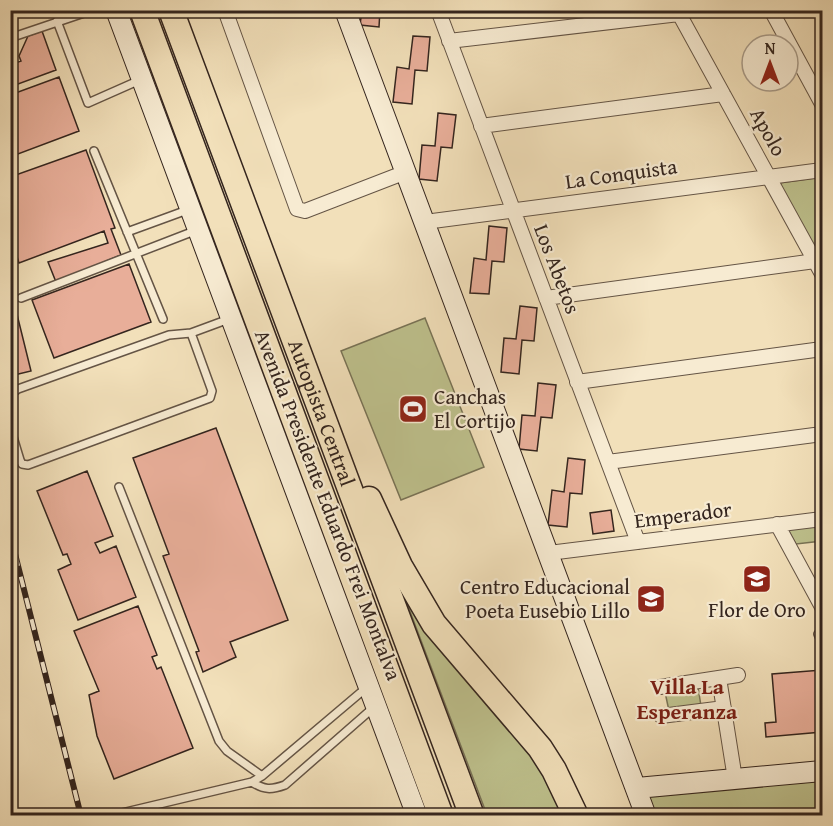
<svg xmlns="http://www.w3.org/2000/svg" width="833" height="826" font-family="'Gentium Book Plus',serif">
	<rect width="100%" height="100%" fill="#f2e0ba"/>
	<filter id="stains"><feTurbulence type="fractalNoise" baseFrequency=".00333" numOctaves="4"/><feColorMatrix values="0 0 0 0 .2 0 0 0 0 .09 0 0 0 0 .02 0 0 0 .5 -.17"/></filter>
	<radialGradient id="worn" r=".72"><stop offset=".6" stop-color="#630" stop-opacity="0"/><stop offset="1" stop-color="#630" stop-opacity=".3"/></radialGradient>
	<path fill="#bec18d" stroke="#797356" stroke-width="1.5" d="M822 177V261L779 183Z
		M425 318 484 467 401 500 341 351Z
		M822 524V541L796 544 787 528Z
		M400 585 527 744 568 815H487Z
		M698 687 701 706 669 711 665 692Z
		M822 781V815H656L648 794Z"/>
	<path fill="#e8ae99" stroke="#34251e" stroke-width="1.5" d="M362 10H380L379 27 360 25Z
		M42 31 56 70 10 87V74L15 63 21 61 19 56 28 36Z
		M413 36 430 37 427 71 415 70 412 104 393 102 397 67 409 69Z
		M59 77 79 131 10 157V95Z
		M438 113 456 115 452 148 441 147 437 181 419 179 422 145 435 146Z
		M86 150 115 228 111 229 121 255 56 282 48 262 108 243 104 231 19 263 14 247 10 249V177Z
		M489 226 507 228 504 262 492 261 489 294 470 293 474 258 486 260Z
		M129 264 151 322 54 358 32 300Z
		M10 286 31 371 10 376Z
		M520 306 537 308 534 341 522 340 519 374 501 372 504 338 516 339Z
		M538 383 556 385 552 418 541 417 537 451 519 449 522 415 535 416Z
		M216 428 288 620 230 642 236 657 203 672 196 652 199 651 163 556 169 554 133 458Z
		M568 458 585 460 582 494 570 493 567 527 548 525 552 490 564 492Z
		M87 471 113 536 95 543 100 553 116 546 136 597 78 620 58 570 71 564 67 554 63 555 37 491Z
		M611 510 614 531 593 534 590 513Z
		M138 606 157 655 152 657 157 669 161 667 193 748 114 779 97 736 89 695 99 691 74 631Z
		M822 670V732L766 737 765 723 776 722 772 674Z"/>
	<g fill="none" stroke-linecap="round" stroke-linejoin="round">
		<g stroke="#645445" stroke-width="10">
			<path id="lane" d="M57 21 88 103 140 80
				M10 38 93 10
				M94 151 163 319
				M127 232 190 209
				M21 298 197 230
				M10 395 18 389 169 335 191 333 229 319
				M10 427 20 460 22 464 28 465 210 398 212 391 191 333
				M119 487 219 741 227 751 262 776
				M818 634 822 643
				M252 782C264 790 271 790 285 785L373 708
				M109 816 252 782 262 776 366 688"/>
		</g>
		<g stroke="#645445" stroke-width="16">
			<path id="street" d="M225 10 297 209 305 211 406 172
				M438 10 638 542
				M677 10 822 274
				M771 10 822 104
				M449 41 679 14
				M481 126 723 94
				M425 222 822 170
				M546 298 815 261
				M577 382 822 349
				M608 462 822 434
				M777 524 822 607
				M549 553 822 519
				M719 678 735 779
				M660 687 738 675
				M661 716 724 708"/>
		</g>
		<g stroke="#34251e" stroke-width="22">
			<path id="secondary" d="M116 10 417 816
				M345 10 646 816
				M637 788 822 771"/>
		</g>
		<g stroke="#34251e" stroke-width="27">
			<g id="highway">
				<path d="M142 10 441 816"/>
				<path id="s1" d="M171 10 472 816"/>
				<path d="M369 499 400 566 434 624 540 748 554 770 576 816"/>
			</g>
		</g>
		<use href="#lane" stroke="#f7ebd2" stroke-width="7"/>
		<use href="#street" stroke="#f7ebd2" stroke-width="14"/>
		<use href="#secondary" stroke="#f7ebd2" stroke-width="20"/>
		<use href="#highway" stroke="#f2e0ba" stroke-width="24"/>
		<g stroke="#34251e" stroke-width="6">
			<path id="rail" d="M10 534 81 816"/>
		</g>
		<use href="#rail" stroke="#f7ebd2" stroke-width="4" stroke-dasharray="11" stroke-linecap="butt"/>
	</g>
	<defs>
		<g id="stadium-square" transform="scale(1.5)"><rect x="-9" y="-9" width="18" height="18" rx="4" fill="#8f2418" stroke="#f7ebd2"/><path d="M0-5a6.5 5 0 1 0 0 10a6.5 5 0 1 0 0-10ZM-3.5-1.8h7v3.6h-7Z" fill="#fff"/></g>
		<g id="school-square" transform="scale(1.5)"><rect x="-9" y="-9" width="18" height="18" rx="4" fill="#8f2418" stroke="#f7ebd2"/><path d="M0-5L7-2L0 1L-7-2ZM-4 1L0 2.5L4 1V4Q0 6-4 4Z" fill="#fff"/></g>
	</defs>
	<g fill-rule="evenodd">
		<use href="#stadium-square" x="413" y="409"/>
		<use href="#school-square" x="757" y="579"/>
		<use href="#school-square" x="651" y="599"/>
	</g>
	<g text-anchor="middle" stroke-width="4.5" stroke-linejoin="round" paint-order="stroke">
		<g font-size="21" fill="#34251e" stroke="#f7ebd2">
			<text transform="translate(768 132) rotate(61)" y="7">Apolo</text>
			<text transform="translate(621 174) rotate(-8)" y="7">La Conquista</text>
			<text transform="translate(557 269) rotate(69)" y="7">Los Abetos</text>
			<text dy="7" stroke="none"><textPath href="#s1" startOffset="430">Autopista Central</textPath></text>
			<text transform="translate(328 505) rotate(69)" y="7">Avenida Presidente Eduardo Frei Montalva</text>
			<text transform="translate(683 515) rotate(-7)" y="7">Emperador</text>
		</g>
		<g font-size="21" fill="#34251e" stroke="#f7ebd2" text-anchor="start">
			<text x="434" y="404">Canchas<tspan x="434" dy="24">El Cortijo</tspan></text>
			<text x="630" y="594" text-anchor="end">Centro Educacional<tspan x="630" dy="24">Poeta Eusebio Lillo</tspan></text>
			<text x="757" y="617" text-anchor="middle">Flor de Oro</text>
		</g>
		<g font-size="22" font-weight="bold" fill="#7a1f14" stroke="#f7ebd2">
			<text x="687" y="694">Villa La<tspan x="687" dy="25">Esperanza</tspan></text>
		</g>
	</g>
	<rect width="833" height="826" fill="none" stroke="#f2e0ba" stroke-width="36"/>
	<rect x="12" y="12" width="809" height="802" fill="none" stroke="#34251e" stroke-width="3"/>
	<rect x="18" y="18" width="797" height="790" fill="none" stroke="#34251e" stroke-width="1.5"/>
	<g transform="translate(770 63)"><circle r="28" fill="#f7ebd2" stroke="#a99c8a" stroke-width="1.5"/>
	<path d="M0-4.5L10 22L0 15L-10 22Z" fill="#8f2418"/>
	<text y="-9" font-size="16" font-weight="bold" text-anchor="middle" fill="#34251e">N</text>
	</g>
	<rect width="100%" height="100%" filter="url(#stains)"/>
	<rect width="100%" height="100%" fill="url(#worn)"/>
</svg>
